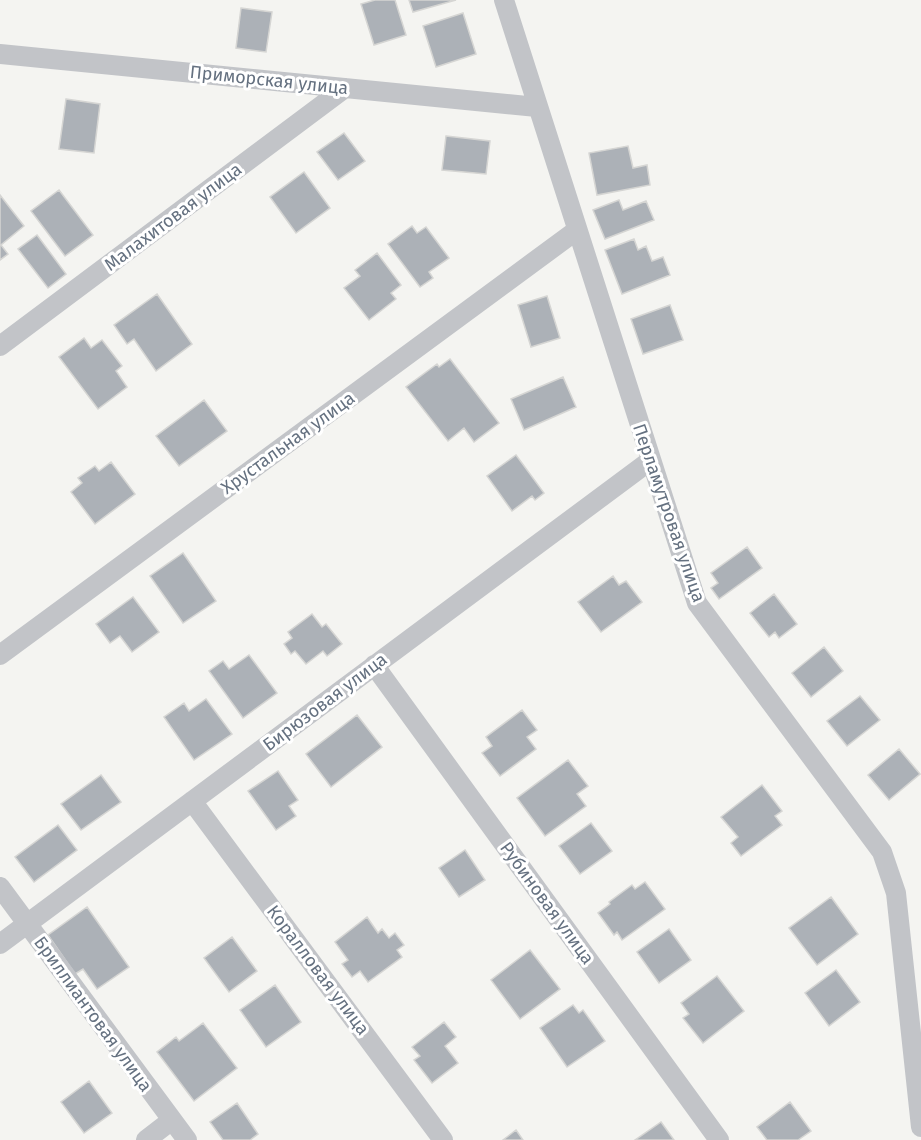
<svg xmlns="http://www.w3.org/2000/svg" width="921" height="1140" font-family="'Fira Sans',sans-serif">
	<rect width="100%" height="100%" fill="#f4f4f1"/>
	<path fill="#acb1b7" stroke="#d5d5d3" stroke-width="1.5" d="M375 0H395L406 35 374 45 361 4Z
		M409 0H456L413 12Z
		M241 8 272 12 266 52 236 48Z
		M463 13 476 54 436 67 423 26Z
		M66 99 100 104 94 153 59 149Z
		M344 133 365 161 338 180 317 152Z
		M446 136 490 141 486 174 442 170Z
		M628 146 633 168 647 165 650 185 597 195 589 153Z
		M304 172 330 208 296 233 270 197Z
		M59 190 93 235 65 256 31 211Z
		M0 195 24 226 1 245 8 254 0 260Z
		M619 200 623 210 646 201 654 220 605 239 593 210Z
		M412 226 417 233 426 227 449 258 429 272 433 278 420 287 388 244Z
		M37 235 66 274 48 288 18 249Z
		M634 239 638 250 646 246 652 261 663 257 670 275 622 294 605 250Z
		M377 253 401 285 391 293 396 299 369 320 344 288 360 276 355 270Z
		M157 294 192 344 156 371 134 339 127 344 114 325Z
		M547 296 560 338 531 347 518 305Z
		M670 305 683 340 643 354 631 319Z
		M84 338 91 348 102 340 122 366 116 371 127 387 98 409 59 357Z
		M450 359 499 423 474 442 464 428 448 441 406 387 437 364 439 367Z
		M563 377 576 407 524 430 511 399Z
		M204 400 227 431 179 466 156 436Z
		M516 455 544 493 535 500 532 496 512 511 487 476Z
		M111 462 135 494 95 524 71 492 82 483 78 478 95 466 99 471Z
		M747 547 762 568 719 599 711 588 718 583 711 573Z
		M183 553 216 601 183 623 150 576Z
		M613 576 619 585 626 581 642 602 601 632 578 602Z
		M774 594 797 624 779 638 775 632 769 637 750 613Z
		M133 597 159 632 132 652 120 636 110 643 96 624Z
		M312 614 322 627 326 624 342 644 327 656 323 651 306 664 295 651 291 654 284 644 292 638 288 632Z
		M824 647 843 671 811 697 792 673Z
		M249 655 277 693 243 718 209 671 223 661 229 669Z
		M860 696 880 720 847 746 827 721Z
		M206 699 232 734 194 760 164 717 184 703 189 711Z
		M522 710 537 730 527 737 536 749 500 776 482 753 492 746 486 737Z
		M357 715 382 747 331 787 306 754Z
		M899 749 920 774 889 800 868 775Z
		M568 760 588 786 577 794 586 806 545 836 517 798Z
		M278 771 298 800 289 806 296 816 276 830 248 791Z
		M101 775 121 802 81 830 61 804Z
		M762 785 782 811 775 816 782 825 741 856 731 843 738 837 721 817Z
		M591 823 612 851 580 874 559 846Z
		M58 825 77 850 34 882 15 857Z
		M465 850 485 880 459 897 439 868Z
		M645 882 665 909 622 940 617 932 614 935 598 913 610 904 609 902 632 885 635 889Z
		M831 897 858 934 817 965 789 928Z
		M87 907 129 967 97 989 83 969 75 974 48 935Z
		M367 917 378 933 382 929 389 938 395 933 404 945 397 950 402 957 368 982 360 971 352 977 342 964 348 960 335 942Z
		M669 929 691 960 659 983 637 952Z
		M232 937 257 971 229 992 204 958Z
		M530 950 560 989 520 1019 491 980Z
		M836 970 860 1002 829 1026 805 993Z
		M717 976 744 1011 703 1043 683 1018 689 1014 681 1003Z
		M275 985 301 1022 266 1047 240 1010Z
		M573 1005 579 1013 583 1010 605 1041 567 1067 540 1028Z
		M444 1022 456 1037 445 1046 458 1063 432 1083 414 1060 420 1056 412 1047Z
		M203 1023 237 1068 194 1101 157 1052 176 1037 179 1041Z
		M89 1081 112 1113 84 1133 61 1102Z
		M790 1102 811 1131 798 1140H767L757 1127Z
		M237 1103 258 1134 250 1140H223L210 1122Z
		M661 1122 674 1140H635Z
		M516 1130 523 1140H503Z"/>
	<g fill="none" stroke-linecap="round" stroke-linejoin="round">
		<path stroke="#c2c4c8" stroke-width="20" d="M504 0 697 603 882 852 896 893 921 1127
			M0 54 537 107
			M0 346 345 88
			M0 655 577 230
			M374 665 719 1140
			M192 801 443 1140
			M0 887 187 1140
			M0 944 651 460
			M146 1140 172 1120"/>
	</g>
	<g text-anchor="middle" stroke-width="6" stroke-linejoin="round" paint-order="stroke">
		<g font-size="18" fill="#657180" stroke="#fff">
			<text transform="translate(269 80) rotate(6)" y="6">Приморская улица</text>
			<text transform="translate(173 217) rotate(-37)" y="6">Малахитовая улица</text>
			<text transform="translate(288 443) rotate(-36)" y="6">Хрустальная улица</text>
			<text transform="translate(669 513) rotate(71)" y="6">Перламутровая улица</text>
			<text transform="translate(325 702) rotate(-37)" y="6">Бирюзовая улица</text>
			<text transform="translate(547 903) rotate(54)" y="6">Рубиновая улица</text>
			<text transform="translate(318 970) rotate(53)" y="6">Коралловая улица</text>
			<text transform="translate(93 1014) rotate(54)" y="6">Бриллиантовая улица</text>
		</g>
	</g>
</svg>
